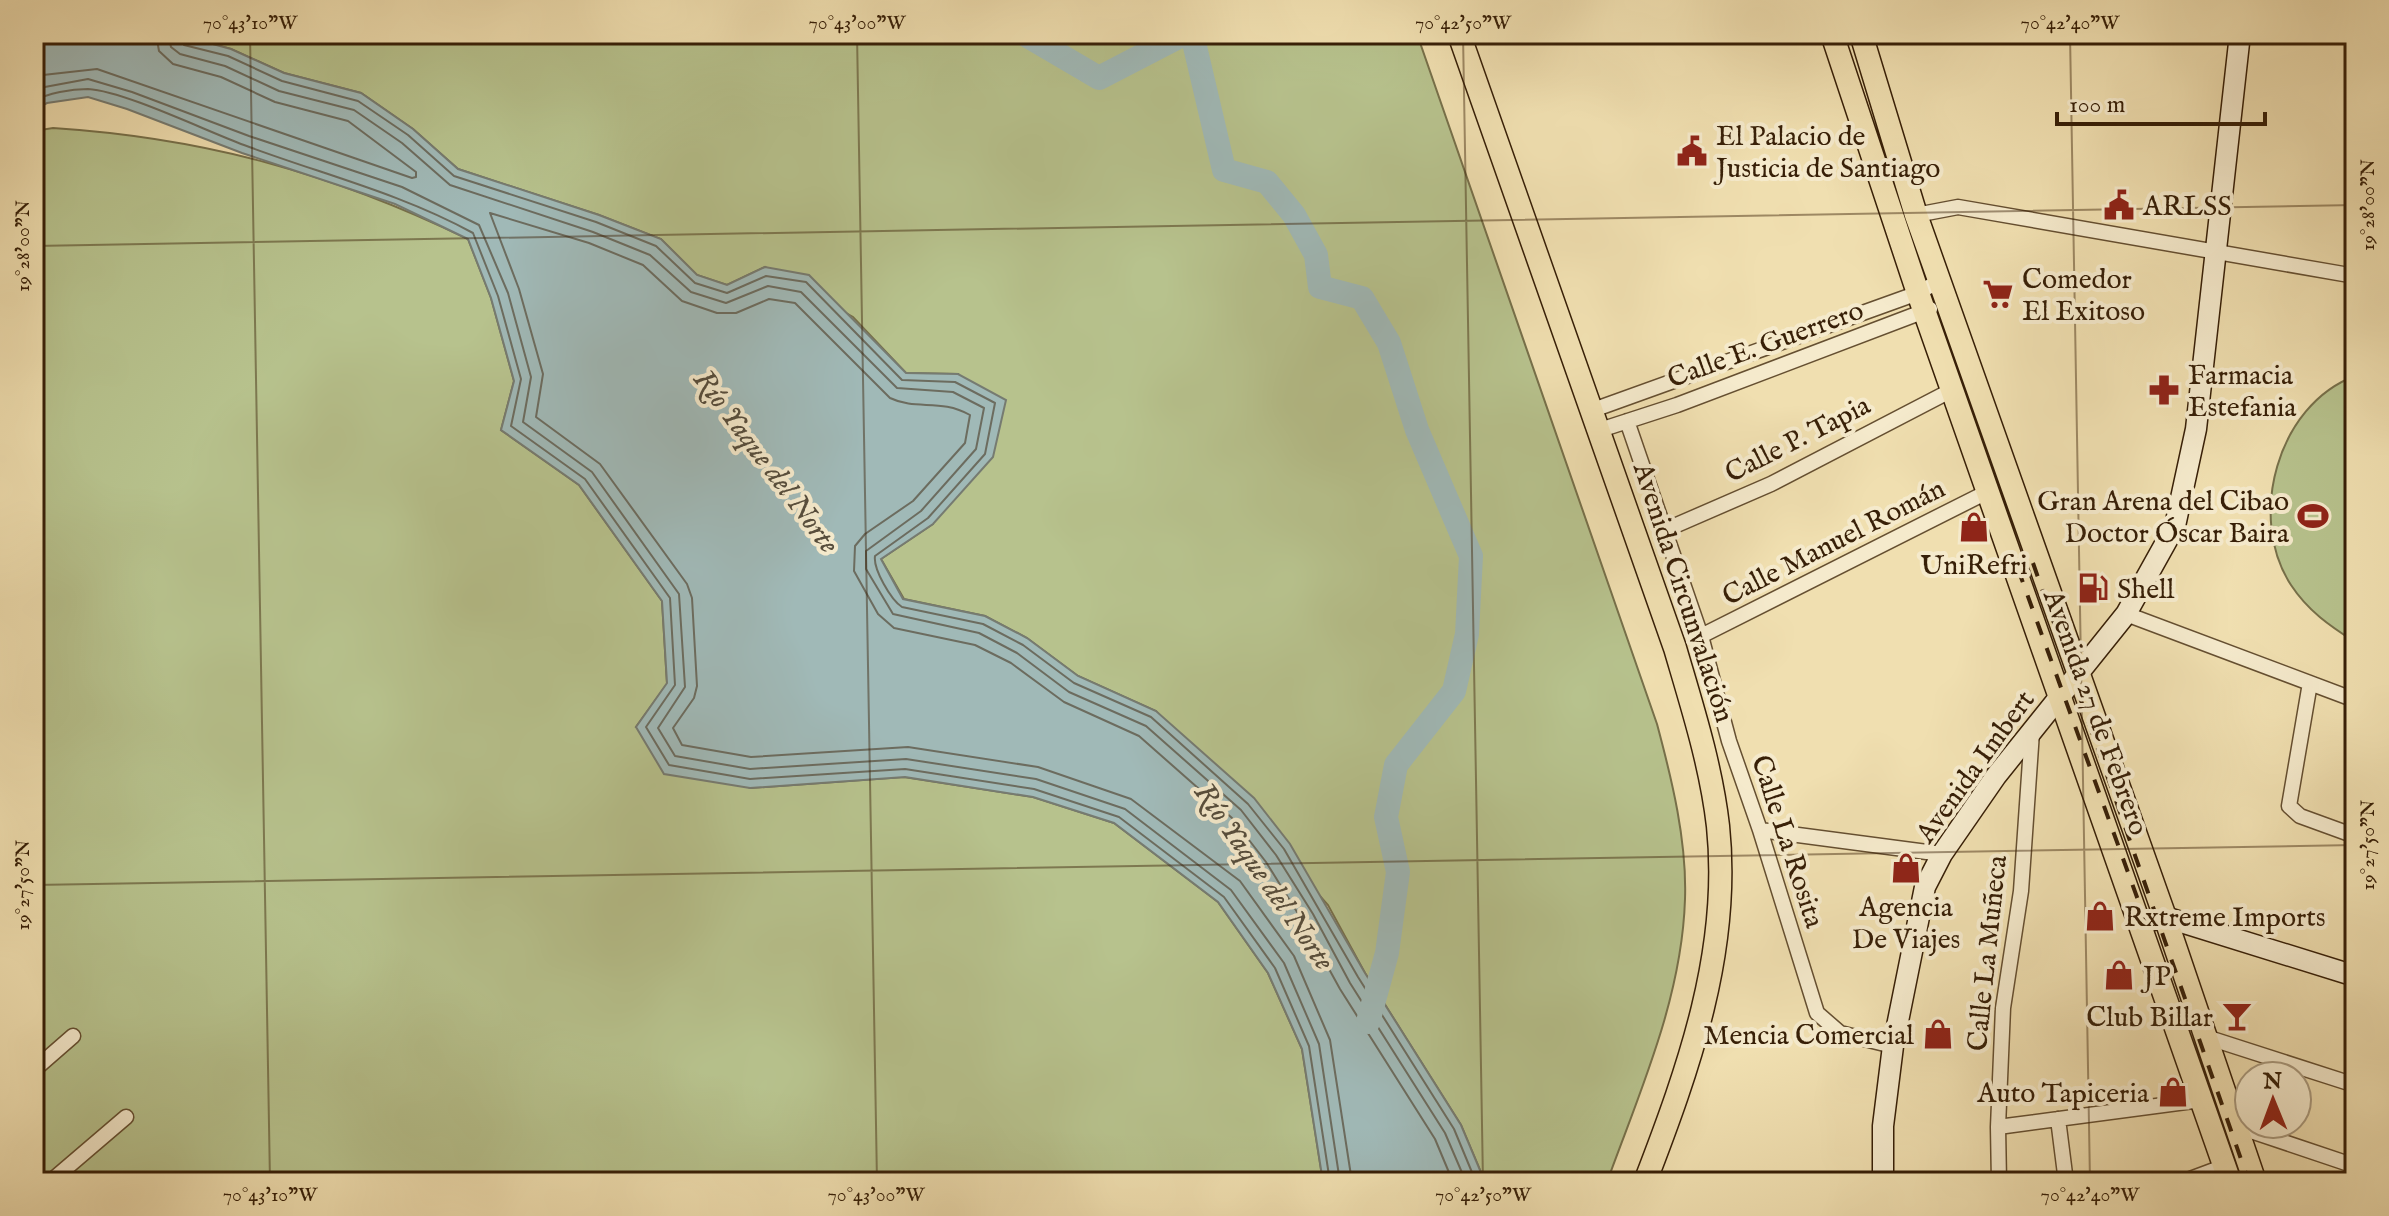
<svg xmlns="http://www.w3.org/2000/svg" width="2389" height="1216" font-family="'IM FELL English',serif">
	<rect width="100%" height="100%" fill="#f0dfb0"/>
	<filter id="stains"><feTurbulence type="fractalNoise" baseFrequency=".0025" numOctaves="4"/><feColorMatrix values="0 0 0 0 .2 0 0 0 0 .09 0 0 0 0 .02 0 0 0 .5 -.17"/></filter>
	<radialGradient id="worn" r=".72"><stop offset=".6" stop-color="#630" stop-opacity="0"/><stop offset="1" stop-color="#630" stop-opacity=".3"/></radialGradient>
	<path fill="#b7c28d" stroke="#77704a" stroke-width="2" d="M176 34H1417L1657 724C1672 780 1687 841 1685 899 1682 998 1640 1091 1607 1182H1485L1461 1125 1365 973 1328 905 1156 711 1078 676 1027 638 985 616 904 599 881 559 933 524 958 374 906 373 853 317 765 267 727 285 697 275 661 239 599 215 458 169 413 129 361 93 284 73 231 49Z
		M53 128C206 138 331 173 468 239L491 298 514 381 501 430 579 485 662 601 667 684 636 727 750 788 904 777 1033 797 1114 823 1218 902 1268 973 1302 1049 1323 1182H34V131Z
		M2355 376V642C2330 626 2308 611 2291 585 2247 518 2277 405 2355 376Z"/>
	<path fill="#a0b9b7" stroke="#767b71" stroke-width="2" d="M34 34H176L231 49 284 73 361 93 413 129 458 169 599 215 661 239 697 275 727 285 765 267 809 275 906 373 958 374 1006 400 993 457 933 524 881 559 903 599 985 616 1027 638 1078 676 1156 711 1254 798 1290 844 1365 973 1461 1125 1485 1182H1323L1302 1049 1268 973 1218 902 1114 823 1033 797 905 777 750 788 664 774 636 727 667 683 662 601 579 485 501 430 514 381 491 298 468 239 395 204 242 153 127 109 88 97 47 103 34 110Z"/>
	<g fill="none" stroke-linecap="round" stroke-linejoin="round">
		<path stroke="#6c6c5f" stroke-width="2" d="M168 34 171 47 180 54 225 66 279 91 354 110 402 143 450 185 593 232 650 255 691 292 726 303 768 286 801 292 897 388 953 392 984 408 976 449 921 511 866 551V569L893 614 979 633 1017 653 1069 692 1146 726 1241 810 1276 855 1313 914 1350 983 1445 1133 1466 1182
			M178 34 184 45 228 56 282 81 358 101 408 135 454 176 596 222 656 246 695 283 727 293 766 276 806 282 902 380 955 382 995 403 985 454 928 518 875 556C873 569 891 600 902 607L983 624 1023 645 1074 683 1151 717 1248 804 1284 849 1358 977 1454 1129 1476 1182
			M34 76 97 69 412 178 416 177V172L348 121 275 102 221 77 173 64 159 51 156 34
			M34 89 88 79 132 92 249 136 402 187 479 225 508 293 531 377 523 422 592 472 679 594 685 687 658 728 675 756 750 769 906 759 1036 779 1125 809 1231 890 1284 963 1319 1044 1340 1182
			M34 101C48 93 71 89 88 89 124 91 206 131 244 145 321 174 400 193 473 233L498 296 521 379 511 426 585 479 670 598 675 685 646 727 669 765 750 779 905 769 1034 789 1119 817 1224 897 1275 968 1309 1046 1330 1182
			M1352 1182 1330 1040 1294 956 1240 881 1131 799 1038 767 908 747 751 757 682 745 673 728 694 698 697 686 692 598 687 584 600 464 536 417 543 374 519 289 490 213 589 243 643 265 682 301 717 313H736L769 299 795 303 890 398C917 411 940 398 970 415L965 443 913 501 865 534 855 546 854 571 878 614 894 628 975 645 1011 663 1064 702 1139 736 1232 818 1266 862 1302 920 1340 989 1435 1139 1453 1182"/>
		<path stroke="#a0b9b7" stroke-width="24" d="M1024 34 1099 78 1184 34
			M1192 34 1224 170 1267 182 1294 215 1316 255 1320 287 1362 298 1389 343 1417 430 1471 556 1467 634 1454 691 1396 765 1386 817 1398 872 1387 953 1368 1022"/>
		<g stroke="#654f31" stroke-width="17">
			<path id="street" d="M1916 215 1958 207 2355 276
				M1593 410 1918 293 1939 281
				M1627 421 1701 636 1729 741 1760 830 1817 1013 1840 1033 1893 1046
				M1600 430 1677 405 1930 309
				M1665 530 1771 484 1952 390
				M2126 614 2355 700
				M1701 636 1987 492
				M2310 683 2289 806 2300 816 2355 836
				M1760 830 1942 854
				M2206 1037 2355 1085
				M34 1070 73 1036
				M2058 1119 2066 1182
				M2236 1126 2355 1166
				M1998 1127 2201 1100
				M50 1182 126 1117
				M1999 1182 1998 1127 2003 1008 2021 891 2032 732
				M2182 1182 2225 1166"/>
		</g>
		<g stroke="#371f07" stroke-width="23">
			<path id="secondary" d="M2141 923 2165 917 2355 976
				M1883 1182V1126L1893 1046 1925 887 1942 854 1996 776 2126 614 2175 526 2196 429 2240 34"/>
		</g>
		<g stroke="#371f07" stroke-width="25">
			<path id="primary" d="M1459 34 1675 648C1692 706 1711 765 1718 826 1731 950 1689 1068 1645 1182
				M1832 34 1918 293 2230 1182
				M1861 34 1916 215 2165 917 2255 1182"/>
		</g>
		<use href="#street" stroke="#f5eacc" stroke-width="14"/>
		<use href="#secondary" stroke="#f5eacc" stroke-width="20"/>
		<use href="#primary" stroke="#f0dfb0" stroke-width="22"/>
		<path stroke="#371f07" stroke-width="4" stroke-dasharray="14 14" stroke-linecap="butt" d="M2033 563 2249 1182
			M2018 569 2146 922"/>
	</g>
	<path fill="none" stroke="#371f07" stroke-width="2" stroke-opacity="0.45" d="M250 34 270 1182M857 34 877 1182M1463 34 1483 1182M2070 34 2090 1182M34 246 2355 205M34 885 2355 845"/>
	<defs>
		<g id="civic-bare" transform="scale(2.4)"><path d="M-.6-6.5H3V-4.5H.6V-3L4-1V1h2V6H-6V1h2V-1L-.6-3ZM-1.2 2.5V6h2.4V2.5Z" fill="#8f2418" stroke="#f5eacc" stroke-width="2.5" paint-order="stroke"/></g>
		<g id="supermarket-bare" transform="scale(2.4)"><path d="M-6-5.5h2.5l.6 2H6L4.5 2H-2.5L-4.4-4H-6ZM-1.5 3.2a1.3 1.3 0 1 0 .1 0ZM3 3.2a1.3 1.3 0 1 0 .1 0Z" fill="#8f2418" stroke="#f5eacc" stroke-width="2.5" paint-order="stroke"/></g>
		<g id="pharmacy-bare" transform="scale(2.4)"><path d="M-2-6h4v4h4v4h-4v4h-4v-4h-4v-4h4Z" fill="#8f2418" stroke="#f5eacc" stroke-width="2.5" paint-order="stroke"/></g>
		<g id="stadium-bare" transform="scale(2.4)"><path d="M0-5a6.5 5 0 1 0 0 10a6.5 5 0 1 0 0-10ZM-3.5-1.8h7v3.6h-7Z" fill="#8f2418" stroke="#f5eacc" stroke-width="2.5" paint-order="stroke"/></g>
		<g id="shop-bare" transform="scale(2.4)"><path d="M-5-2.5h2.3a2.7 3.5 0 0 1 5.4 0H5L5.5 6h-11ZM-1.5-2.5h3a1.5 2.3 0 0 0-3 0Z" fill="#8f2418" stroke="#f5eacc" stroke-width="2.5" paint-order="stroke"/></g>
		<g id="fuel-bare" transform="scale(2.4)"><path d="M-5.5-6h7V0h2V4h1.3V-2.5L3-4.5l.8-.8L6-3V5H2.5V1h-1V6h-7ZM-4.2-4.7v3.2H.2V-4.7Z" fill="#8f2418" stroke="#f5eacc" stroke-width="2.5" paint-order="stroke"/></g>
		<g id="bar-bare" transform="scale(2.4)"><path d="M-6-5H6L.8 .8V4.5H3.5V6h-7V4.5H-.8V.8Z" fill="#8f2418" stroke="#f5eacc" stroke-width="2.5" paint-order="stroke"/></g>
	</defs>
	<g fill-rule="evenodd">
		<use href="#civic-bare" x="1692" y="151"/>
		<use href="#civic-bare" x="2119" y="205"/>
		<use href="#supermarket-bare" x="1998" y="294"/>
		<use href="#pharmacy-bare" x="2164" y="390"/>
		<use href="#stadium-bare" x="2313" y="516"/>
		<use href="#shop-bare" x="1974" y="527"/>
		<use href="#fuel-bare" x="2093" y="588"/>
		<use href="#shop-bare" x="1906" y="868"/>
		<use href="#shop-bare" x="2100" y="916"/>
		<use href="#shop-bare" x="2119" y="975"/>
		<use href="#bar-bare" x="2237" y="1016"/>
		<use href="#shop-bare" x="1938" y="1034"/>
		<use href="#shop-bare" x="2173" y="1092"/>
	</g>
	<g text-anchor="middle" stroke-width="8" stroke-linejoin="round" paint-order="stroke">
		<g font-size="28" fill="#371f07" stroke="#f5eacc" text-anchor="start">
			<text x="1716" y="145">El Palacio de<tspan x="1716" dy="32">Justicia de Santiago</tspan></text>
			<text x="2143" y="215">ARLSS</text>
			<text x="2022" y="288">Comedor<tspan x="2022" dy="32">El Exitoso</tspan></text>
			<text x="2188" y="384">Farmacia<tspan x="2188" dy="32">Estefania</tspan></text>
			<text x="2289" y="510" text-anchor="end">Gran Arena del Cibao<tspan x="2289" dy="32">Doctor Óscar Baira</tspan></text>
			<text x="1974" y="574" text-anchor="middle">UniRefri</text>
			<text x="2117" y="598">Shell</text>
			<text x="1906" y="916" text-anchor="middle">Agencia<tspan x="1906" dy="32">De Viajes</tspan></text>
			<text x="2124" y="926">Rxtreme Imports</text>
			<text x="2143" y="985">JP</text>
			<text x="2213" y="1026" text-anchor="end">Club Billar</text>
			<text x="1914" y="1044" text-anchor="end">Mencia Comercial</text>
			<text x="2149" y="1102" text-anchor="end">Auto Tapiceria</text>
		</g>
		<g font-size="28" fill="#371f07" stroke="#f5eacc">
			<text transform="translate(1765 343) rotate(-20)" y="10">Calle E. Guerrero</text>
			<text transform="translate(1797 438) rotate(-27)" y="10">Calle P. Tapia</text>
			<text transform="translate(1833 541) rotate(-27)" y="10">Calle Manuel Román</text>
			<text transform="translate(1685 592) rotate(72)" y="10">Avenida Circunvalación</text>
			<text transform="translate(2097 712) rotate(70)" y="10">Avenida 27 de Febrero</text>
			<text transform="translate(1974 766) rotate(-54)" y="10">Avenida Imbert</text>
			<text transform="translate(1789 841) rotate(72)" y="10">Calle La Rosita</text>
			<text transform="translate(1986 953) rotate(-84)" y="10">Calle La Muñeca</text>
		</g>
		<g font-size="30" font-style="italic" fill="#564d3c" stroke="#f5eacc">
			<text transform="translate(767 461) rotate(53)" y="10">Río Yaque del Norte</text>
			<text transform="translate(1265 876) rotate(55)" y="10">Río Yaque del Norte</text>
		</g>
	</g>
	<rect width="2389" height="1216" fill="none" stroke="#f0dfb0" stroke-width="88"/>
	<g transform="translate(2273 1100) rotate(359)"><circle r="38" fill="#f5eacc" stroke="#a9997d" stroke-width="2"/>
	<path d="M0-6L14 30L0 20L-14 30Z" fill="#8f2418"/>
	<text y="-12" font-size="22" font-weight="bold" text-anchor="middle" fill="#371f07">N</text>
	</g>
	<path d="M2057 112v12h208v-12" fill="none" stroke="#371f07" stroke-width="4"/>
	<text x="2069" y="112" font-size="24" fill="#371f07" stroke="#f5eacc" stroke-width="6" paint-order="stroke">100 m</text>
	<rect x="44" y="44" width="2301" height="1128" fill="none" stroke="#371f07" stroke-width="3"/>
	<g font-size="20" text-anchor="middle" fill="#371f07">
		<text x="250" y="29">70°43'10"W</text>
		<text x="857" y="29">70°43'00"W</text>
		<text x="1463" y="29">70°42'50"W</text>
		<text x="2070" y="29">70°42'40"W</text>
		<text transform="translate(2367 205) rotate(-90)" y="7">19°28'00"N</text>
		<text transform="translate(22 246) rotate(-90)" y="7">19°28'00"N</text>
		<text transform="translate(2367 845) rotate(-90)" y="7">19°27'50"N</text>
		<text transform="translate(22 885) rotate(-90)" y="7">19°27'50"N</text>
		<text x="270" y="1201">70°43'10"W</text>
		<text x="876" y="1201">70°43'00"W</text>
		<text x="1483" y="1201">70°42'50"W</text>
		<text x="2090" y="1201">70°42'40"W</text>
	</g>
	<rect width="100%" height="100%" filter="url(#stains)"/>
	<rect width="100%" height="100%" fill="url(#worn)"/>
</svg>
